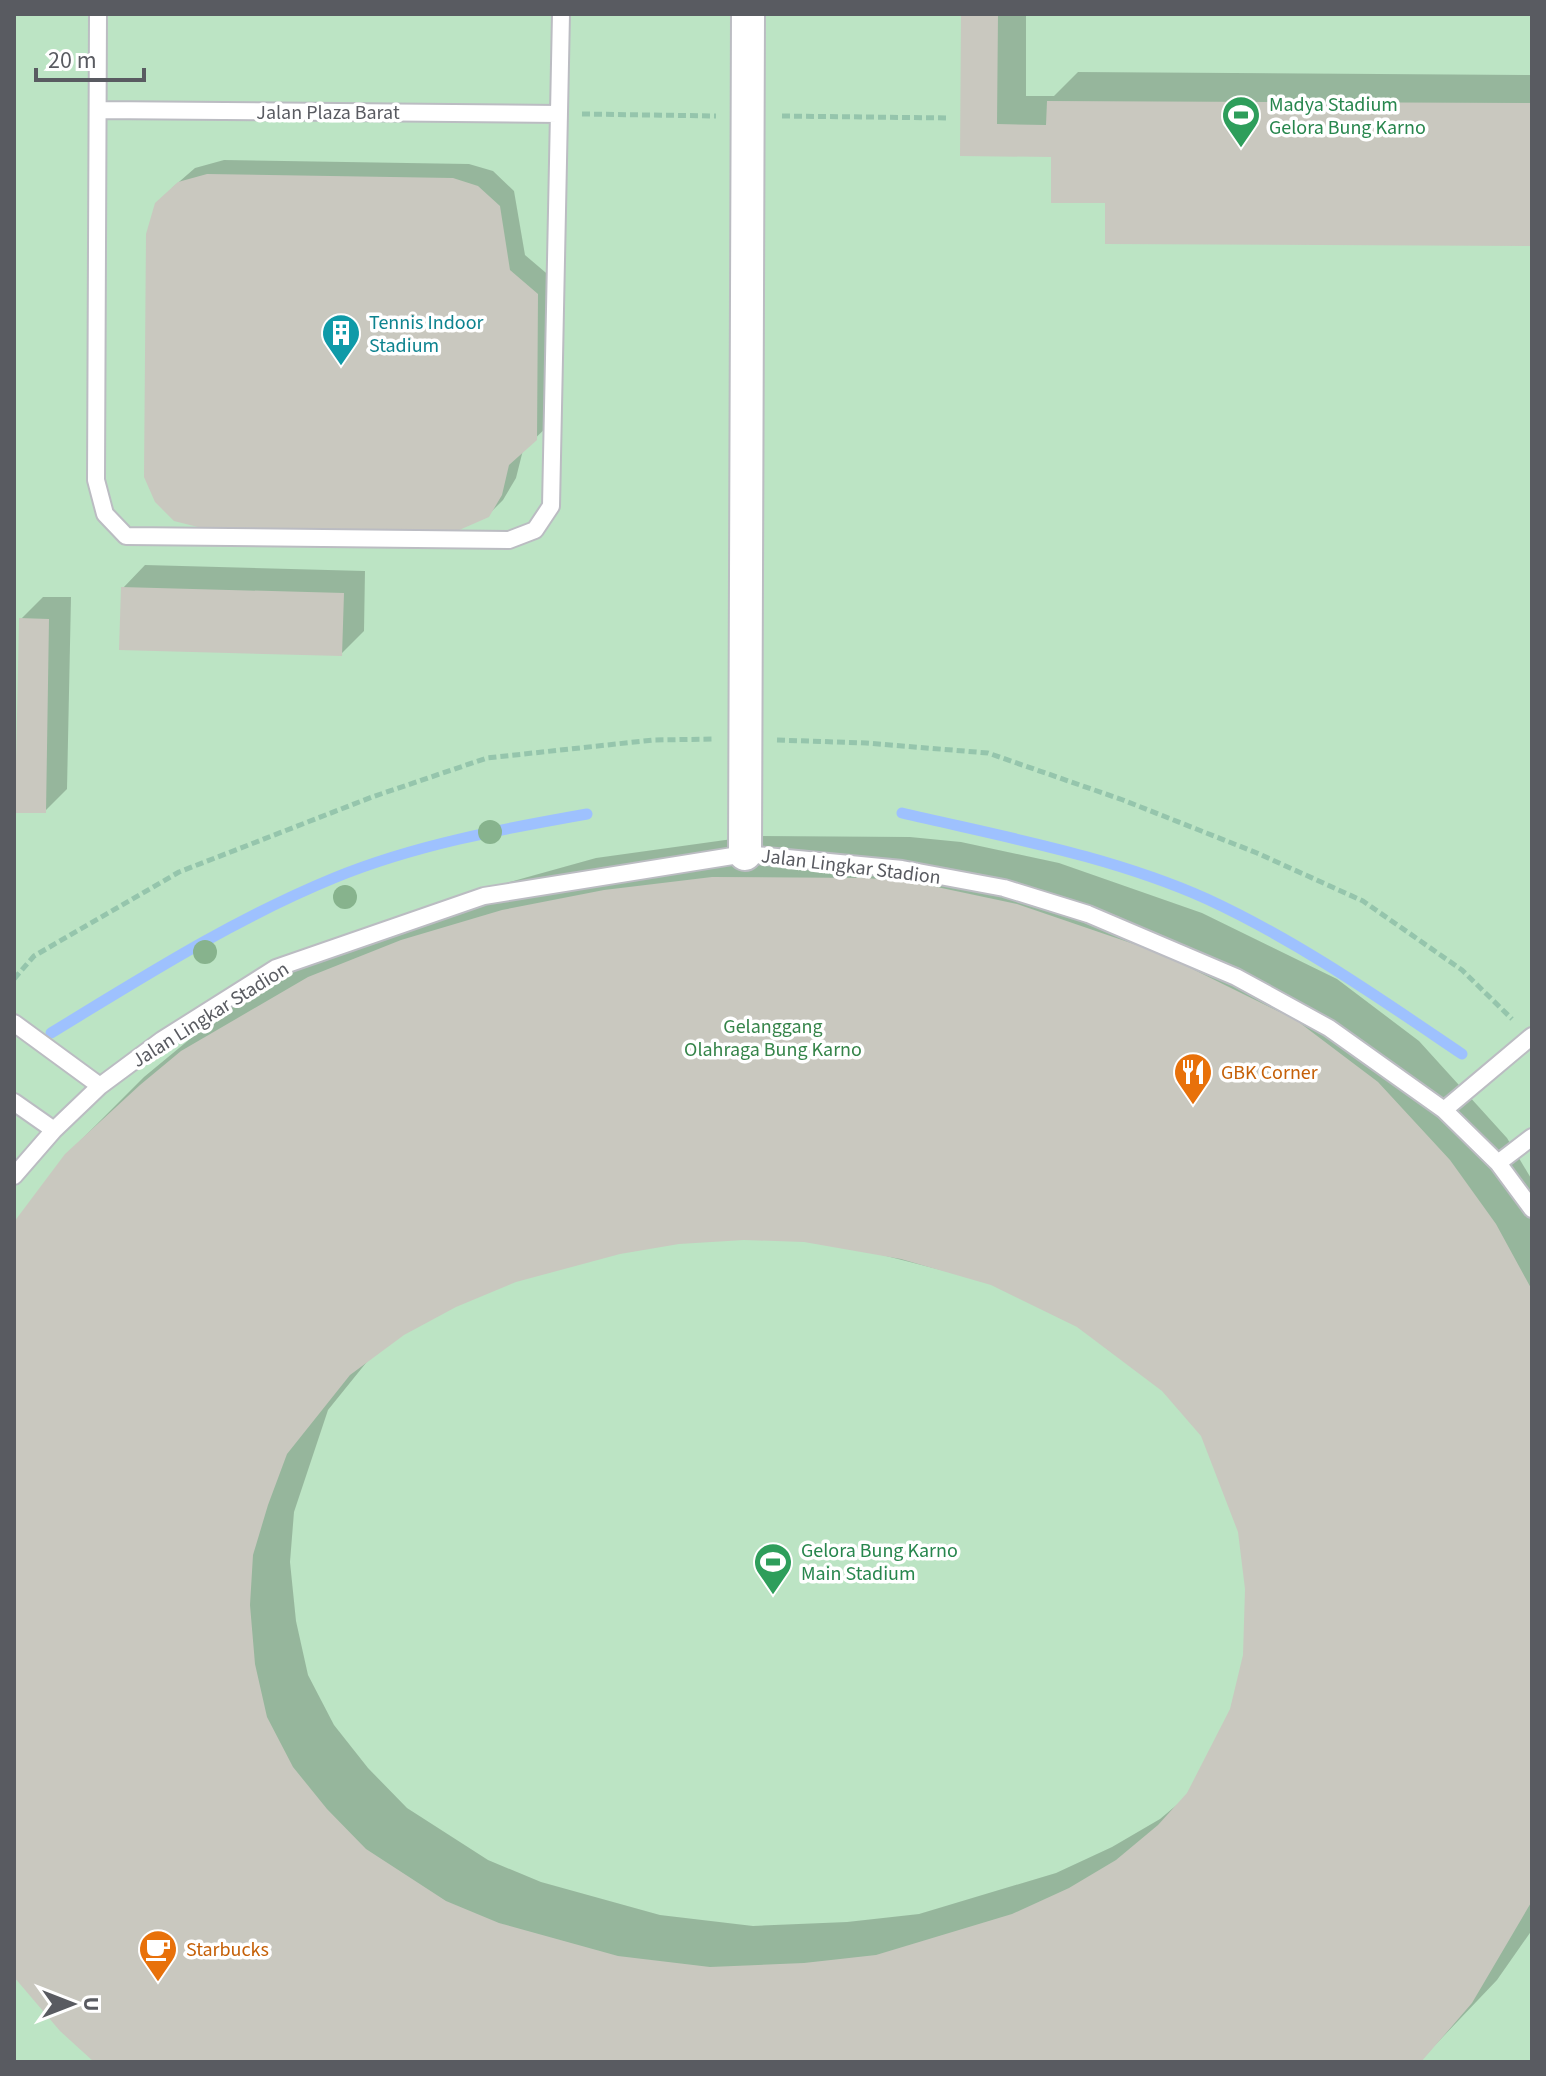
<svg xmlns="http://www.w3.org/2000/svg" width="1546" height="2076" font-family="'Source Sans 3',sans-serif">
	<rect width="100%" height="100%" fill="#ecece0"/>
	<path fill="#bce4c4" d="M14 14H1532V2062H14Z"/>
	<path fill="#0003" fill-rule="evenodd" d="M963 14H1026V96H1054L1078 72 1532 75V244L1107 201 1053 155 962 154Z
		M224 160 469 164 493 171 514 191 525 255 552 278 551 423 523 450 516 478 503 500 487 516 172 188 195 168Z
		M145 565 365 571 364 631 341 654 123 588Z
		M43 597H71L67 789 45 811 21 619Z
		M754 836 910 837 961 842 1059 863 1202 913 1337 979 1419 1041 1507 1138 1532 1180V1930L1497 1980 1419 2062H98L14 1973V1227L66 1155 144 1077 225 1010 351 936 445 900 596 858ZM744 1238 804 1240 851 1247 992 1283 1078 1326 1163 1389 1203 1435 1240 1532 1247 1588 1245 1655 1232 1710 1185 1798 1160 1819 1112 1847 1056 1873 919 1914 847 1922 753 1926 660 1915 541 1882 488 1860 407 1808 368 1768 334 1725 308 1675 296 1621 290 1562 294 1512 328 1410 370 1358 403 1333 455 1305 515 1280 619 1252 679 1242Z"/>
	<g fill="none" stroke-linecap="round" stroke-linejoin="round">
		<path stroke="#9ec1fe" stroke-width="11" d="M902 813C1004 837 1111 856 1207 899 1298 941 1379 998 1462 1054
			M51 1033C143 977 234 919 334 878 414 845 502 829 587 814"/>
	</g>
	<path fill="#c9c8bf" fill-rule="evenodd" d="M961 14H998L997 124 1046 125 1047 101 1532 103V246L1105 244V203H1051V157L960 156Z
		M207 174 453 178 478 186 500 206 510 270 538 294 537 440 509 465 502 495 489 517 457 531 202 528 174 521 155 502 144 477 146 234 155 203 178 182Z
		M121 587 344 593 342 656 119 650Z
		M19 618 49 619 46 813H15Z
		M712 877 867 878 918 883 1017 904 1160 953 1296 1020 1378 1082 1450 1160 1496 1224 1532 1290V1901L1472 2003 1421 2062H94L60 2031 14 1977V1222L65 1154 140 1085 181 1051 308 977 401 940 502 910 604 890ZM744 1240 804 1242 901 1259 991 1285 1077 1327 1162 1391 1201 1436 1238 1532 1245 1589 1243 1655 1230 1709 1187 1793 1158 1825 1116 1860 1069 1888 1012 1914 876 1955 804 1963 710 1967 618 1956 499 1923 446 1901 366 1849 327 1809 293 1767 267 1717 255 1664 250 1605 253 1555 268 1505 287 1454 350 1375 404 1335 456 1307 516 1282 620 1254 679 1244Z"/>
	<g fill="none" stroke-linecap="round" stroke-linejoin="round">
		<g stroke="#bbbcc2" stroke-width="20">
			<path id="lane" d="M98 14 96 480 105 514 126 536 509 540 535 530 551 506 561 14
				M98 110 559 114
				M14 1023 100 1086
				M14 1102 54 1130
				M1444 1110 1532 1036
				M1498 1163 1532 1137
				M14 1176 54 1130 100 1086 162 1040 276 968 484 896 745 854 902 869 1004 888 1088 914 1236 977 1329 1028 1444 1110 1498 1163 1532 1209"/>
		</g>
		<g stroke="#bbbcc2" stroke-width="36">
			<path id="street" d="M745 854 748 14"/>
		</g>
		<path stroke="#95c5ac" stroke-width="5" stroke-dasharray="8 4" stroke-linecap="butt" d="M582 114 716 116
			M782 116 949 118
			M777 740 866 743 988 753 1123 800 1257 853 1363 901 1462 970 1512 1019
			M14 979 34 956 179 872 372 797 487 758 653 740 715 739"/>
		<use href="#lane" stroke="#fff" stroke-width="16"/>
		<use href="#street" stroke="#fff" stroke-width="32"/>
	</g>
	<g fill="#87b38d">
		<circle cx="490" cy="832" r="12"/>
		<circle cx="345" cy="897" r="12"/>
		<circle cx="205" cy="952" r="12"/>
	</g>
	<defs>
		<g id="stadium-pin" transform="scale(2)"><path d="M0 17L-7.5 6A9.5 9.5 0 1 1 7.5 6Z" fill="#2e9e5b" stroke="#fff"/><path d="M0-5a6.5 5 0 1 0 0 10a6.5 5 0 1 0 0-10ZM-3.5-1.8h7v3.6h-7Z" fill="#fff"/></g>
		<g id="building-pin" transform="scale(2)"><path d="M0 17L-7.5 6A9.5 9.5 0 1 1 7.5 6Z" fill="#0f9aa8" stroke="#fff"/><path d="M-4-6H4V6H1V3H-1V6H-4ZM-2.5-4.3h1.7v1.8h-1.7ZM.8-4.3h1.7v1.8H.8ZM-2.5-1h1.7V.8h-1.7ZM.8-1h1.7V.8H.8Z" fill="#fff"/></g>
		<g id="restaurant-pin" transform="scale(2)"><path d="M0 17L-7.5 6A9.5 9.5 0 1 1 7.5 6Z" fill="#e8710a" stroke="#fff"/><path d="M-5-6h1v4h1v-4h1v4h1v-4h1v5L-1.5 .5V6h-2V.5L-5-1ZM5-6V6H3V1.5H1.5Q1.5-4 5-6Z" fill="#fff"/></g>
		<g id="cafe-pin" transform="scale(2)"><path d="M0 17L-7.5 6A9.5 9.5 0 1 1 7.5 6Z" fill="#e8710a" stroke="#fff"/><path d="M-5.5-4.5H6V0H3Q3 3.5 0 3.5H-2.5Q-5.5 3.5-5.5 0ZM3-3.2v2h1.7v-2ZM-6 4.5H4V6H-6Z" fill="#fff"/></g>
	</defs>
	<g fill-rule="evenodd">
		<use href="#stadium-pin" x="1241" y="115"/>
		<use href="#building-pin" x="341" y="333"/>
		<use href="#restaurant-pin" x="1193" y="1072"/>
		<use href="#stadium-pin" x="773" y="1562"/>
		<use href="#cafe-pin" x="158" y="1949"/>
	</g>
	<g text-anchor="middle" stroke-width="7" stroke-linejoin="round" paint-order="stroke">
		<g font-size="20" fill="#27864d" stroke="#fff" text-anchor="start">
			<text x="1269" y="111">Madya Stadium<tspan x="1269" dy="23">Gelora Bung Karno</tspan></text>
			<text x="801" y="1557">Gelora Bung Karno<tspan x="801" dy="23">Main Stadium</tspan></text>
		</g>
		<g font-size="20" fill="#595b61" stroke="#fff">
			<text x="328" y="119">Jalan Plaza Barat</text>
			<text transform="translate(851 866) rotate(7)" y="7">Jalan Lingkar Stadion</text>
			<text transform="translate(210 1014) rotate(-32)" y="7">Jalan Lingkar Stadion</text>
		</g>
		<g font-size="20" fill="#0d838f" stroke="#fff" text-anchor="start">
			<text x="369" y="329">Tennis Indoor<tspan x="369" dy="23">Stadium</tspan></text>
		</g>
		<g font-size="20" fill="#358449" stroke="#fff">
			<text x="773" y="1033">Gelanggang<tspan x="773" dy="23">Olahraga Bung Karno</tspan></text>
		</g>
		<g font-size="20" fill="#c56008" stroke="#fff" text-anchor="start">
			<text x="1221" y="1079">GBK Corner</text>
			<text x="186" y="1956">Starbucks</text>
		</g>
	</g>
	<rect width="1546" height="2076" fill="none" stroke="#595b61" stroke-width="32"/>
	<g transform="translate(72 2004) rotate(90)" stroke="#ffffff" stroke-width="6" paint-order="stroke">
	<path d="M0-6L14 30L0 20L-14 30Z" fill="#595b61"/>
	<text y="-12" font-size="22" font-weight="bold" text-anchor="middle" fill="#595b61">U</text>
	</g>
	<path d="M36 68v12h108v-12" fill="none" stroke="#595b61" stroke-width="4"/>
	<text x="48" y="68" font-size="24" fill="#595b61" stroke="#ffffff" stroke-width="6" paint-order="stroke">20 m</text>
</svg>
